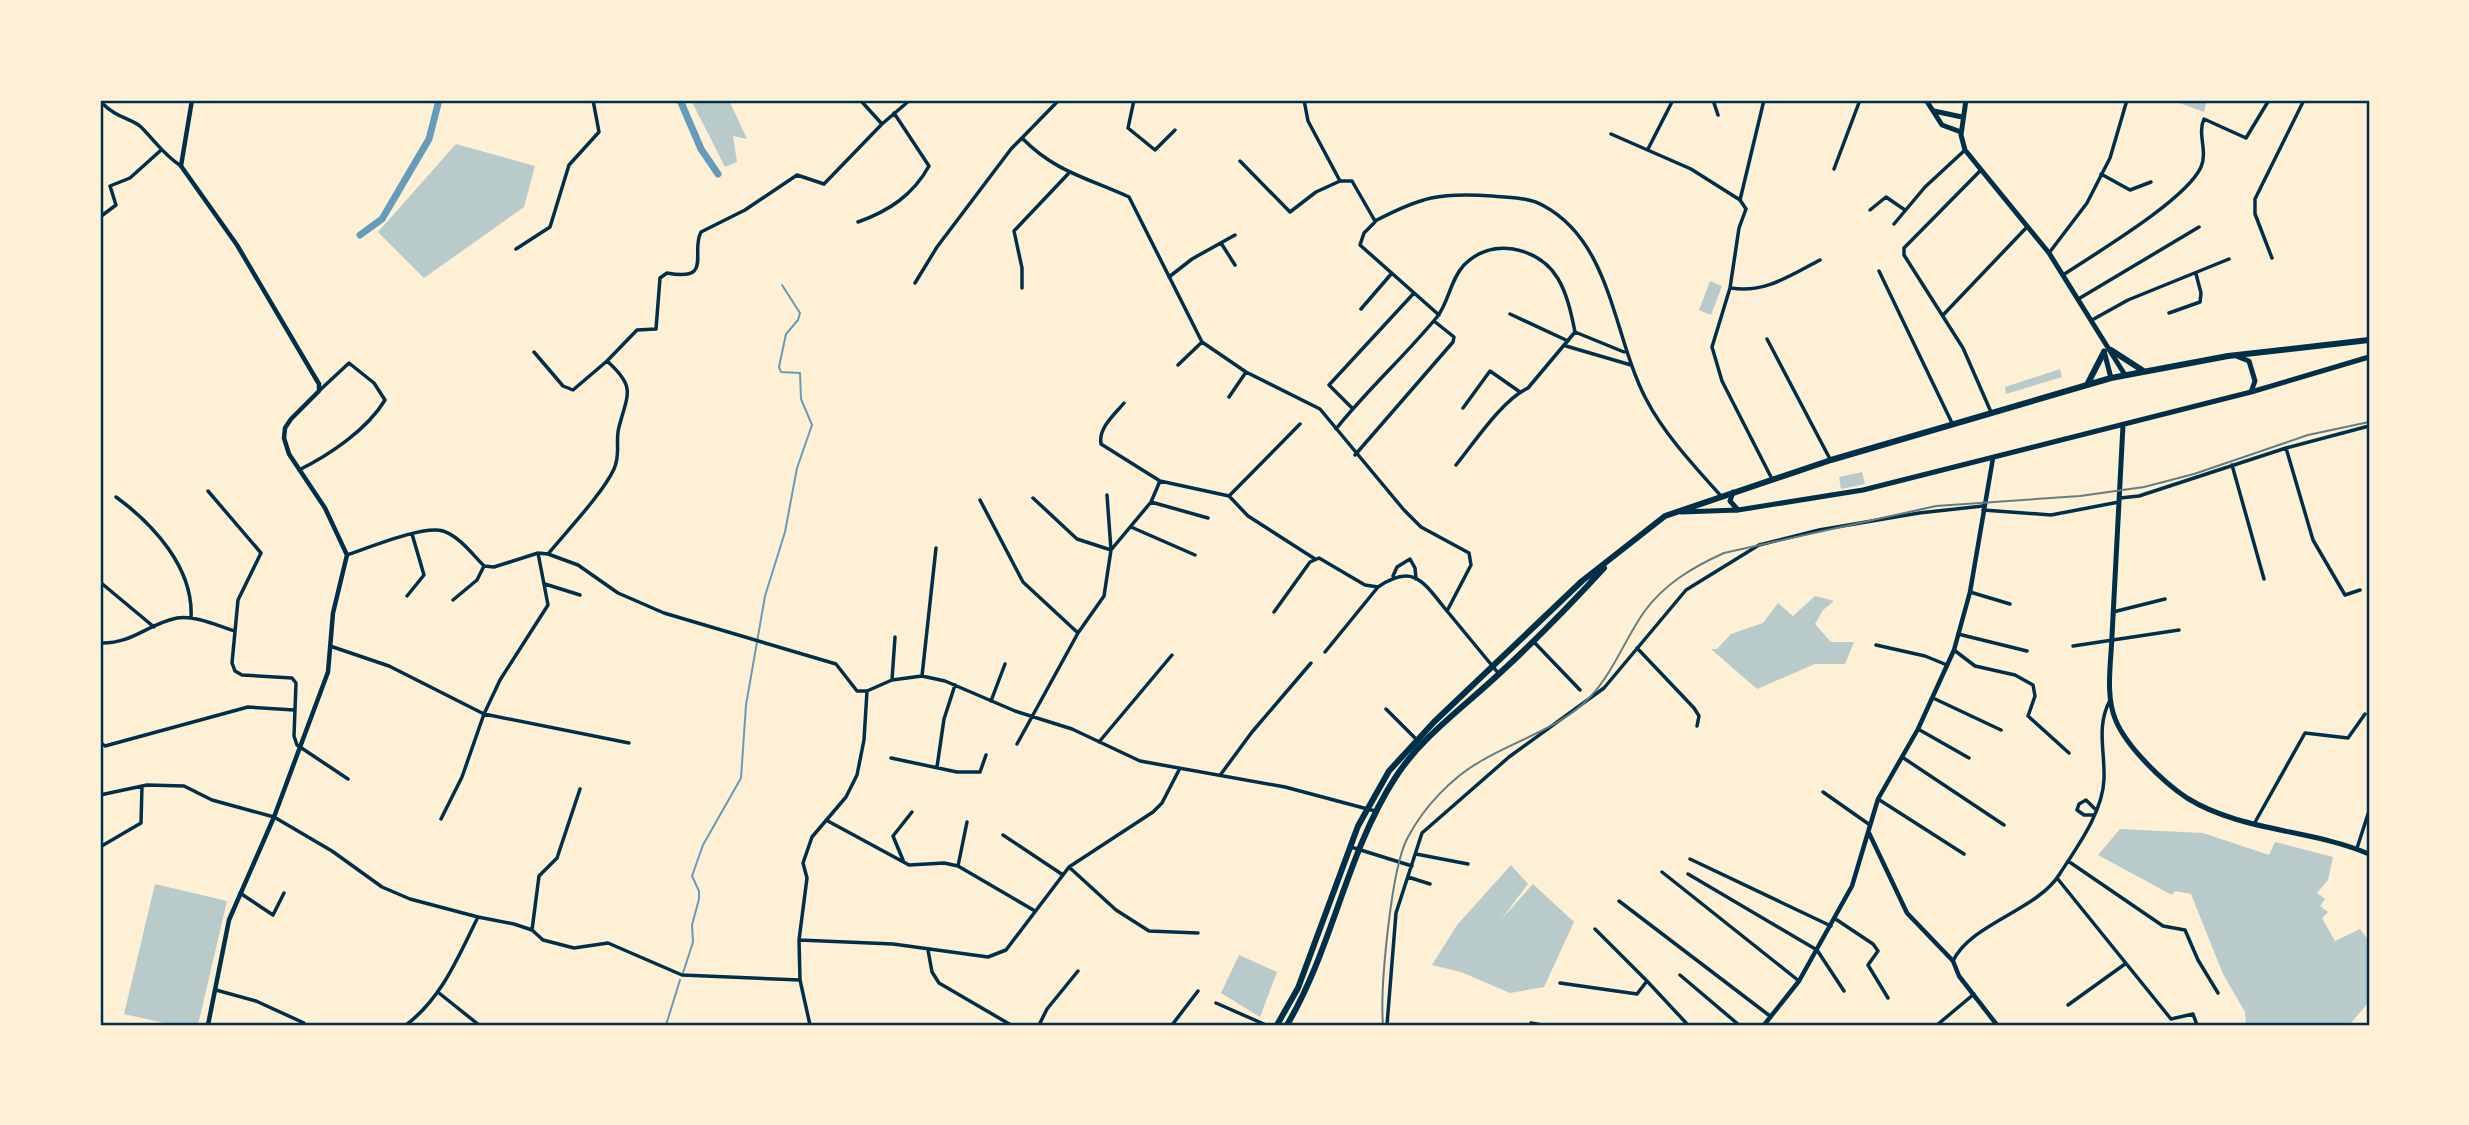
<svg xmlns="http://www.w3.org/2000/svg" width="2469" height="1125" font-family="'Playfair Display',serif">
	<rect width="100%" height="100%" fill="#fdf0d5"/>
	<path fill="#b9caca" d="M691 100H729L747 139 733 136 737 162 725 167Z
		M2171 100H2207L2204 112Z
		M456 144 535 166 524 207 424 278 378 232Z
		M1710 281 1722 286 1711 315 1699 310Z
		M2060 369 2062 377 2006 394 2005 387Z
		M1862 472 1865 484 1841 489 1839 477Z
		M1815 596 1834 601 1823 610 1815 624 1831 642H1854L1845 664H1815L1757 689 1711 649H1717L1731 634 1763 623 1778 603 1793 616Z
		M2120 829 2203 833 2269 855 2275 842 2333 857 2328 880 2317 893 2325 899 2320 906 2328 912 2322 918 2335 941 2360 929 2369 941V1002L2349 1025H2246L2245 1012 2223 974 2191 894 2175 891 2172 895 2098 855Z
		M1511 865 1528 884 1500 921 1533 884 1574 922 1544 987 1510 993 1461 972 1432 965 1457 925Z
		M155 884 227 901 198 1025H173L124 1014Z
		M1239 955 1277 972 1260 1017 1221 993Z"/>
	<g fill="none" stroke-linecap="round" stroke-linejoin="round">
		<path stroke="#669bbc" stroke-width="2" d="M683 973 693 942 692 925 699 899V891L692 876 703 845 741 778 746 705 765 596 785 532 797 468 812 425 801 399 800 373 781 372 779 367 786 334 798 320 800 313 782 285
			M666 1025 680 980"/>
		<path stroke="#669bbc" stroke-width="7" d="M680 100 701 149 718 174
			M360 235 382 219 429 139 439 100"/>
		<path stroke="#003049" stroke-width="3.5" d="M1134 100 1128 128 1155 150 1175 130
			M1304 100 1308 121 1340 181H1352L1375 221C1421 197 1440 192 1492 196 1510 198 1529 197 1544 206 1612 243 1613 336 1646 399 1664 434 1695 467 1721 496
			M1698 100V101
			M1713 100 1718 115
			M1764 100 1740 200 1746 209 1739 228 1730 288 1712 347 1722 381 1772 479
			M862 102 882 124
			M103 104C118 119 131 118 141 127 155 141 164 155 181 166
			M1611 134 1691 169 1740 200
			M1022 138C1055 172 1088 178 1129 197L1202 342 1246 372 1320 409 1404 510 1421 527 1469 553 1471 565 1447 611 1499 674
			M1648 149 1673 100
			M1240 161 1290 212 1316 192 1340 181
			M1834 169 1860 100
			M1980 171 1904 248V255L1963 348 1991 412
			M2101 174 2130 190 2151 182
			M1870 210 1886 197 1905 210
			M100 217 116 205 110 186 130 178 160 151
			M858 222C889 211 913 195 929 166L894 113
			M1375 222 1364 233 1360 245 1439 315
			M1894 224 1925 187 1965 150
			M1221 243 1235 265
			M516 249 550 227 569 165 599 132 593 100
			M2049 253 2087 203 2110 158 2127 100
			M2272 258 2255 214V199L2304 100
			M1879 271 1952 423
			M2063 275C2096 253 2186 200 2201 167 2208 151 2197 134 2204 119L2246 138 2269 100
			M1169 277 1192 259 1235 235
			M915 283 937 247 1011 149 1059 100
			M1022 288V268L1014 231 1068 174
			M1731 288C1764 294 1791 275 1820 260
			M2080 298 2199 227
			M1361 309 1392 273
			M2169 313 2200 302 2201 293 2196 274
			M1510 314 1568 341
			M1944 314 2027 227
			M2092 320 2128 300 2229 259
			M1767 339 1830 459
			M1566 346 1631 365
			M534 352 563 386 573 390 607 361 637 330 656 329 660 278 667 273C714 282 690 252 701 232L745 210 797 175 824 184 882 124 910 100
			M1178 365 1202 342
			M1229 397 1246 372
			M1124 403C1115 414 1098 428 1101 444L1160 481 1229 496 1248 516 1315 559
			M1352 408 1329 385 1414 293
			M1463 408 1490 371 1520 392
			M1336 429C1367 390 1405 356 1437 317 1449 302 1450 280 1464 265 1478 251 1494 246 1513 249 1558 257 1567 292 1575 332
			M2286 448 2313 540 2345 595 2360 590
			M1355 455 1453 342 1454 337 1434 321
			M1456 465C1474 443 1502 400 1528 388L1575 332 1624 352
			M2232 465 2264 579
			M299 470C329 455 367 430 385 400L374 383 349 363 320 390
			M208 491 261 553 238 600 232 663 235 671 242 675 292 678 296 683 294 736 297 745 348 779
			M1229 496 1300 424
			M116 497C153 524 194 568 191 618
			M1033 498 1077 539 1111 550 1107 495
			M2120 498 2139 496 2286 448 2369 426
			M980 500 1023 582 1078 633
			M1151 502 1208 518
			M1983 510 2051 515 2119 502
			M1131 527 1195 555
			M548 554C566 532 603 493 614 469 621 454 615 441 619 427 628 393 636 387 607 361
			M347 555C368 548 423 525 443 531 459 536 472 554 484 566L494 567 538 553 548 554 578 565 618 593 664 613 836 664 857 691H867L892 680 922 676 945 681 1015 711 1072 729 1140 761 1285 787 1375 811
			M1393 576 1397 567 1410 559 1415 568 1416 579
			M100 582 154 627
			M545 584 580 595
			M1970 592 2010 604
			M407 596 424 575 412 534
			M453 600 477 580 484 566
			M1274 612 1310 562 1319 558 1365 585 1378 587C1414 562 1424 583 1447 611
			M2113 612 2165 599
			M1958 634 2027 651
			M1533 641 1580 690
			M100 643C133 644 147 624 177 618 195 615 218 626 235 631
			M1876 645 1925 656 1947 665
			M330 646 389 666 484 714 629 743
			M2073 646 2179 630
			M1637 648 1694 708 1699 716 1697 726
			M1954 650 1975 666 2015 675 2033 685 2035 696 2028 716 2069 753
			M1325 652 1378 587
			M922 676 936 548
			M892 680 895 637
			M1933 698 2001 730
			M991 701 1005 664
			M1386 709 1418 741
			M1918 729 1969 758
			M100 742 105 746 248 707 294 710
			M1099 742 1172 655
			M1017 744 1078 633 1104 596 1111 550 1151 502 1160 481
			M1902 757 2004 825
			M891 758 957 772H980L986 755
			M937 767 944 719 955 685
			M1221 774 1252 732 1311 663
			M1823 792 1870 825
			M100 795 147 785 184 786 212 800 274 817 332 851 382 887 410 899 478 917
			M1878 799 1964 854
			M2094 815H2084L2077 810 2079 804 2086 800 2095 809
			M441 819 462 777 484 714 500 680 548 605 538 553
			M826 820 909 865 944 863 958 866 1035 911
			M2254 824 2305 733 2348 738 2365 714
			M1003 835 1063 875
			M100 847 141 823 142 786
			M1351 847 1412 866
			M2357 848 2369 811
			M1416 854 1468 864
			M1690 859 1831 926
			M903 860 893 836 912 812
			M2068 861 2163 926 2185 930 2198 960 2218 993
			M958 866 967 822
			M1069 867 1116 910 1149 931 1198 933
			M1662 872 1799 981
			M1688 874 1817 950 1844 991
			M1408 877 1430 884
			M2057 878 2171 1019 2193 1014 2197 1025
			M240 893 273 915 284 893
			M1619 901 1770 1016
			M1834 918 1873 944 1878 951 1868 965 1888 998
			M1595 929 1647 981
			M532 930 539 876 557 858 580 789
			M799 940 893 944 988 957 1006 950 1069 867 1153 812 1162 803 1179 770
			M928 950 932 972 939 983 1011 1025
			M1953 961C1970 924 2037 910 2059 875 2077 847 2103 812 2104 779 2105 750 2096 727 2110 700
			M1680 975 1739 1025
			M1560 983 1637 994 1647 981 1688 1025
			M216 990 256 1001 304 1023
			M439 993 479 1025
			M1216 1003 1266 1025
			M2068 1005 2125 964
			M1531 1023 1542 1025
			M406 1025C442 998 458 957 478 917L514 924 532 930 543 940 574 948 608 943 682 975 800 980
			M810 1025 800 980 799 940 807 878 803 863 812 837 846 797 857 775 864 740 867 691
			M1039 1025 1047 1009 1078 971
			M1172 1025 1198 991
			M1387 1025 1396 913 1422 833 1509 757 1604 688 1686 590 1759 545 1819 530 1919 513 1983 506
			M1937 1025 1974 994"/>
		<path stroke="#003049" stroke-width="4.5" d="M192 100 181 166 237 245 319 384V391L291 419 285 428 284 438 289 454 325 508 347 555 333 613 328 672 274 817 229 920 208 1025
			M1869 833 1907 913 1953 961 1959 976 1997 1025
			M1764 1025 1799 981 1852 886 1878 799 1918 729 1954 650 1970 592 1993 458"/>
		<path stroke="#003049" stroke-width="5" d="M1926 100 1942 125 1961 132
			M1966 100 1961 135 1965 150 2049 253 2125 375
			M1934 111 1962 117
			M2104 351 2111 378
			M2236 356 2249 361 2255 381 2251 392
			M2123 425C2120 495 2115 566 2112 636 2111 663 2105 696 2116 721 2127 747 2163 782 2187 798 2242 832 2311 829 2369 854
			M1733 492 1730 501 1738 510
			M1681 512 1738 510 1863 490 2251 392 2369 357"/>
		<path stroke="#003049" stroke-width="6" d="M2111 350 2142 370
			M2088 383 2104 352
			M1277 1025 1298 988 1358 826 1389 771 1434 722 1582 581 1665 516 1831 460 2111 378 2228 356 2369 340
			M1287 1025C1333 947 1346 854 1395 778 1422 736 1464 707 1500 673 1536 640 1571 604 1604 568"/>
		<path stroke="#657d81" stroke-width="2" d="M1383 1025C1380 988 1391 867 1408 837 1424 807 1451 778 1481 761 1516 740 1561 728 1590 697 1613 673 1625 639 1644 612 1664 584 1693 567 1724 553L1936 506 2080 496 2144 487 2194 474 2308 435 2369 422"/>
	</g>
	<rect width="2469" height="1125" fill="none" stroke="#fdf0d5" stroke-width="203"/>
	<rect x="102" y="102" width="2266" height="922" fill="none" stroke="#003049" stroke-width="2.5"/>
</svg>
